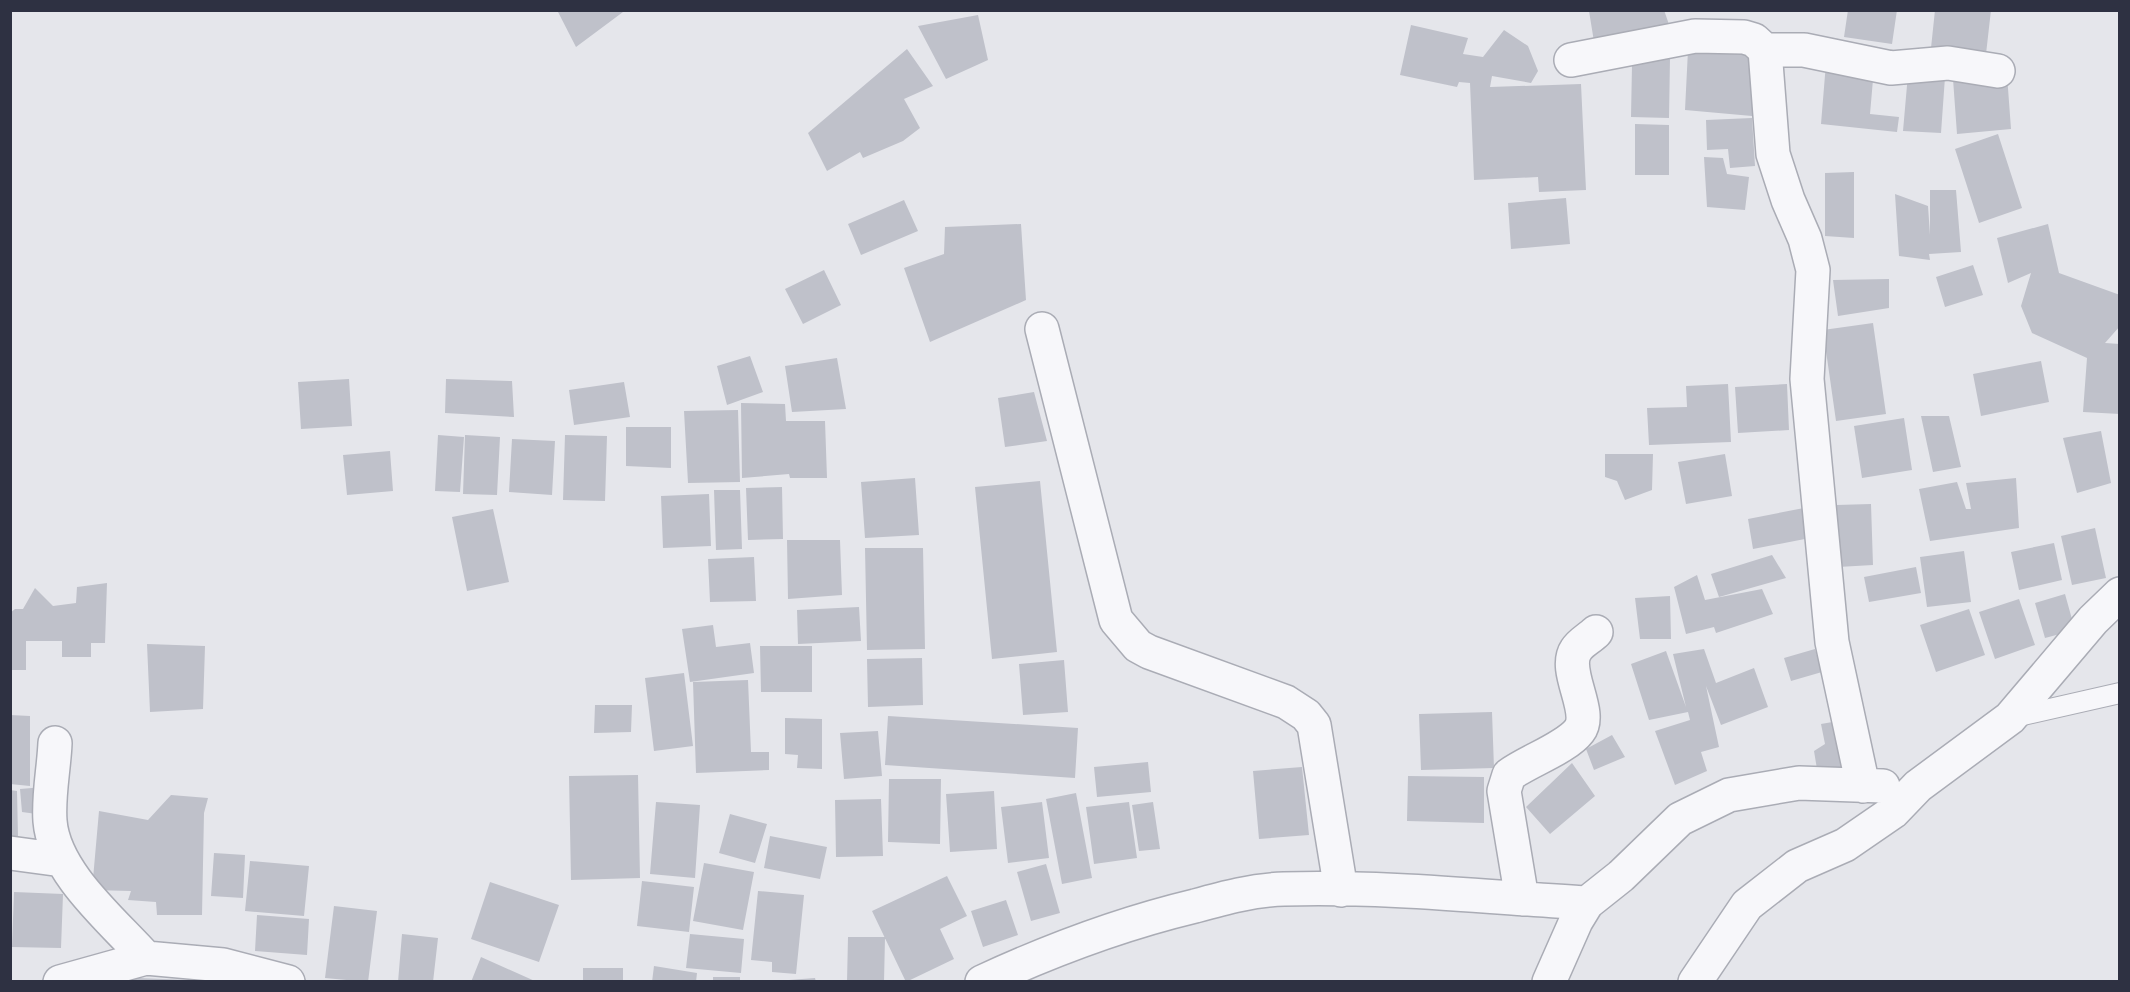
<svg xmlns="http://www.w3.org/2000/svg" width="2130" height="992" font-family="'Space Grotesk',sans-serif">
	<rect width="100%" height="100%" fill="#e5e6eb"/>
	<path fill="#bfc1ca" d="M557 10H622L623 12 576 47Z
		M1664 10 1675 42 1596 54 1589 11Z
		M1848 10H1897L1892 44 1844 37Z
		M1935 10H1991L1986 54 1931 48Z
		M978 15 988 60 946 79 918 26Z
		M1411 25 1468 38 1463 54 1483 57 1504 30 1528 46 1538 71 1531 83 1492 76 1490 87 1581 84 1586 190 1539 192 1538 177 1474 180 1470 83 1459 82 1457 87 1400 75Z
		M907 49 933 86 904 99 920 128 903 141 863 158 860 152 827 171 808 133Z
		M1688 50 1758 53 1752 116 1685 110Z
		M1670 58 1669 118 1631 117 1632 65Z
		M1826 63 1874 68 1870 114 1899 117 1897 132 1821 124Z
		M1908 74 1945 77 1941 133 1903 131Z
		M2007 75 2011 129 1957 134 1953 79Z
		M1752 118 1755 166 1730 168 1728 149 1707 150 1706 120Z
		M1635 124 1669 125V175H1635Z
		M1998 134 2022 208 1979 223 1955 149Z
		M1704 157 1723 158 1727 174 1749 177 1745 210 1707 207Z
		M1854 172V238L1825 236V173Z
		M1930 190H1956L1961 252 1929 254 1930 260 1899 256 1895 194 1928 206 1930 235Z
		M1566 198 1570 244 1511 249 1508 203Z
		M904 200 918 231 861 255 848 224Z
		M1021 224 1026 300 930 342 904 268 944 254 945 227Z
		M2048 224 2059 273 2120 295V326L2105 343 2120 344V414L2083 412 2087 358 2032 333 2021 306 2031 273 2008 283 1997 238Z
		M1973 265 1983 295 1945 307 1936 277Z
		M824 270 841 305 803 324 785 289Z
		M1889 279V308L1838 316 1833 280Z
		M1873 323 1886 414 1836 421 1823 330Z
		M750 356 763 392 727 405 717 366Z
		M837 358 846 409 792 412 785 366Z
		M2041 361 2049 402 1981 416 1973 374Z
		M349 379 352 426 301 429 298 382Z
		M446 379 512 381 514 417 445 413Z
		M624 382 630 417 574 425 569 390Z
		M1728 384 1731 442 1649 445 1647 408 1687 407 1686 386Z
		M1787 384 1789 430 1738 433 1735 387Z
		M1034 392 1047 441 1005 447 998 398Z
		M741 403 785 404 786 421H825L827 478H790L789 474 742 478Z
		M738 410 740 482 688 483 684 411Z
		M1921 416H1949L1961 467 1933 472Z
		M1904 418 1912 470 1862 478 1854 426Z
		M626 427H671V468L626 466Z
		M2101 431 2111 483 2077 493 2063 438Z
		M438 435 464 437 460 492 435 491Z
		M465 435 500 437 497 495 463 494Z
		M565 435 607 436 605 501 563 500Z
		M512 439 555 441 552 495 509 492Z
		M390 451 393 491 347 495 343 455Z
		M1605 454H1653L1652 490 1625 500 1617 481 1605 477Z
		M1725 454 1732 496 1686 504 1678 462Z
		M915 478 919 535 865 538 861 482Z
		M2016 478 2019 528 1930 541 1919 489 1957 482 1966 509H1971L1966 483Z
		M1040 481 1057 652 992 659 975 487Z
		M782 487 783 539 748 540 746 488Z
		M714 490H740L742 549 716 550Z
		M709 494 711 546 663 548 661 496Z
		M1871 504 1873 565 1838 567 1836 505Z
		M1809 507 1815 537 1753 549 1748 519Z
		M493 509 509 582 467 591 452 517Z
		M2095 528 2106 578 2072 585 2061 536Z
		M787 540H840L842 595 788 599Z
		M2054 543 2062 580 2019 590 2011 552Z
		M865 548H923L925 649 867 650Z
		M1964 551 1971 602 1927 607 1920 557Z
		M1772 555 1786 578 1719 597 1711 574Z
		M754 557 756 601 710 602 708 559Z
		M1916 567 1921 593 1869 602 1864 577Z
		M1697 575 1705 600 1762 589 1773 614 1716 633 1714 627 1686 634 1674 587Z
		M107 583 105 643H91V657H62V641H26V670H10V613L15 609H23L35 588 53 606 76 603 77 587Z
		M2065 594 2075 630 2045 638 2035 603Z
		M1670 596 1671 639H1640L1635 598Z
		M2019 599 2035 645 1995 659 1979 612Z
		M859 607 861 641 798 644 797 610Z
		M1969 609 1985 655 1936 672 1920 625Z
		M713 625 716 647 750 643 754 673 690 682 682 629Z
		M147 644 205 646 203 709 150 712Z
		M760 646H812V692H761Z
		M1704 649 1716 683 1754 668 1768 707 1721 725 1706 686 1719 747 1701 752 1707 771 1675 785 1655 731 1690 720 1688 712 1649 720 1631 664 1666 651 1686 707 1673 654Z
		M1815 649 1822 672 1791 681 1784 658Z
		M922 658 923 705 868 707 867 659Z
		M1064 660 1068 712 1023 715 1019 664Z
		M684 673 693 746 654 751 645 678Z
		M748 680 751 752H769V770L696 773 693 682Z
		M595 705H632L631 732 594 733Z
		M1492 712 1494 768 1421 770 1419 714Z
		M10 715 30 716V786L10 784Z
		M888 716 1078 728 1075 778 885 765Z
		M785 718 822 719V769L797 768 798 755 785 754Z
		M1844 720 1854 768 1818 775 1814 751 1825 744 1821 724Z
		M878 731 882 776 844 779 840 733Z
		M1612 735 1625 757 1594 770 1586 749Z
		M1148 762 1151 792 1097 797 1094 767Z
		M1572 763 1595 796 1550 834 1526 807Z
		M1302 767 1309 835 1259 839 1253 771Z
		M638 775 640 878 571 880 569 776Z
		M1408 776 1484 777V823L1407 821Z
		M889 779H941L940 844 888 842Z
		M44 787V815L22 812 20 789Z
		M10 790 17 791 18 837H10Z
		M994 791 997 849 950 852 946 794Z
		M1076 793 1092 878 1062 884 1046 799Z
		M171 795 208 798 204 813 202 915H157L156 902 128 900 131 891 92 890 99 811 148 820Z
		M881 799 883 856 836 857 835 800Z
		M656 802 700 805 695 878 650 874Z
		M1042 802 1049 858 1008 863 1001 807Z
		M1129 802 1137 858 1094 864 1086 807Z
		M1153 802 1160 849 1139 851 1132 805Z
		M730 814 767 824 755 863 719 853Z
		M770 836 827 847 820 879 764 868Z
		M214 853 245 855 243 898 211 896Z
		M250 861 309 866 304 916 245 911Z
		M704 863 754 872 743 930 693 921Z
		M1046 864 1060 913 1031 921 1017 872Z
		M947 876 967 916 940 929 954 959 906 982 872 911Z
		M642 881 694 887 689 932 637 926Z
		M490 882 559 905 539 962 471 939Z
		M758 891 804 895 796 974 772 972V962L751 960Z
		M14 892 63 894 61 948 12 947Z
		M1006 900 1018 935 983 947 971 911Z
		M334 906 377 911 368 982 325 978Z
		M257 915 309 919 307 955 255 951Z
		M402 934 438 938 433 982H398Z
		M690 934 744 939 741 973 686 968Z
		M848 937H885L884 982H847Z
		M481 957 537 982H471Z
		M654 966 697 973 696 982H652Z
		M583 968H623V982H583Z
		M114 977 187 980 186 982H114Z
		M713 977H740V982H713Z
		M815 978 816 982H789V980Z"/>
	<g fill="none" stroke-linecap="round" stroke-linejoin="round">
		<g stroke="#aaacb5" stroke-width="22">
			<path id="lane" d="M2010 718 2120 693"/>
		</g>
		<g stroke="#aaacb5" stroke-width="36">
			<path id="street" d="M1571 60 1695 36 1744 37 1754 40 1765 50
				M1042 329 1116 620 1138 646 1149 652 1286 702 1306 715 1314 725 1341 890
				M55 743C54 768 48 796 50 821 54 873 113 921 146 958
				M1863 786 1832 642 1807 379 1813 270 1805 239 1788 200 1773 154 1765 50H1804L1891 68 1948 63 1998 71
				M10 853 62 860
				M1522 899 1504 791 1509 775C1528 761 1566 748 1579 731 1594 712 1562 671 1576 650 1580 643 1590 638 1596 632
				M60 982 146 958 223 965 288 982
				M982 982C1051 950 1120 924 1195 906 1224 898 1253 890 1284 889 1384 886 1487 897 1587 903
				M1549 982 1576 921 1587 903 1621 876 1680 819 1729 795 1799 783 1883 786
				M1695 982 1747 905 1797 866 1845 845 1893 812 1918 786 2010 718 2093 620 2120 594"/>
		</g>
		<use href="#lane" stroke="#f7f7fa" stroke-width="20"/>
		<use href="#street" stroke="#f7f7fa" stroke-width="33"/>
	</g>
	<rect width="2130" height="992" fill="none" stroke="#2e3142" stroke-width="24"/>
</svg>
